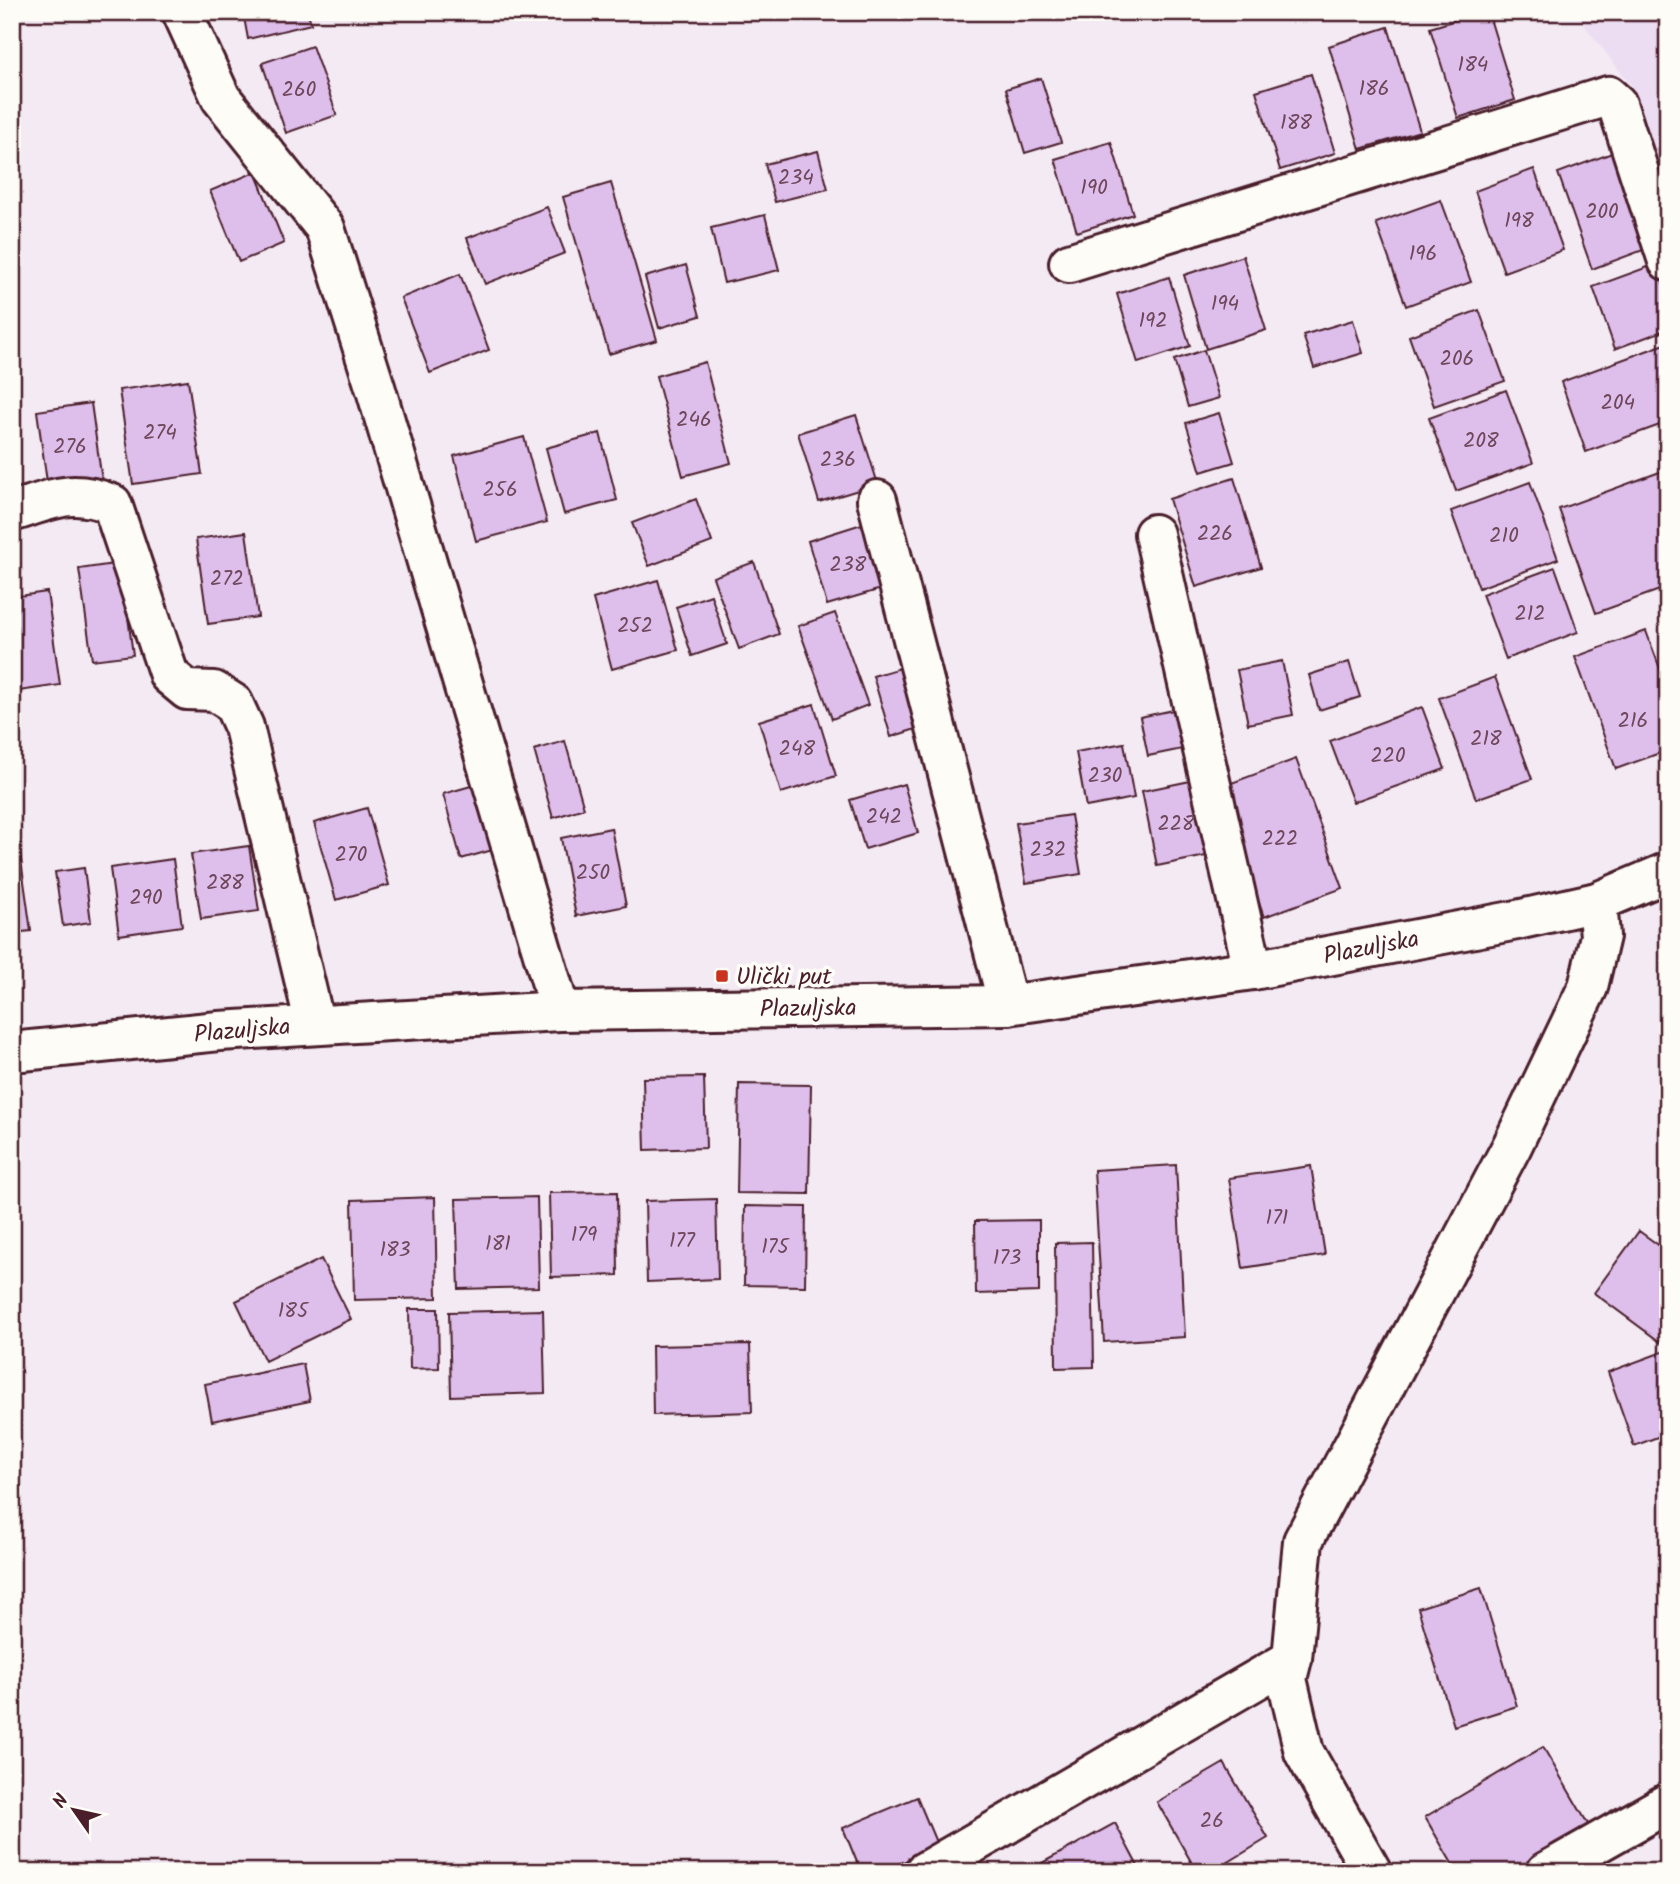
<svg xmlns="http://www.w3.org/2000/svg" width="1680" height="1884" font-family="Kalam,sans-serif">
	<rect width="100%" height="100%" fill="#f4eaf4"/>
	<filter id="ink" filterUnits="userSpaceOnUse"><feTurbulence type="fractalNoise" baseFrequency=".0143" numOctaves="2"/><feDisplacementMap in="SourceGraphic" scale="14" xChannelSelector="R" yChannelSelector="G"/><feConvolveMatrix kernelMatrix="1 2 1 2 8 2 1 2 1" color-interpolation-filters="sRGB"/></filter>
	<g filter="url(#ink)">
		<path fill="#edddf2" d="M1574 12H1668V217L1633 88Z"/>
		<path fill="#debfec" stroke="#4a1f2b" stroke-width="2" d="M243 12H308L311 24 248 39Z
			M1481 12H1488L1515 100 1458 118 1430 28Z
			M1388 27 1420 131 1360 149 1329 46Z
			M312 46 337 115 286 133 262 63Z
			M1311 74 1335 153 1280 170 1256 91Z
			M1041 78 1061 142 1025 153 1006 89Z
			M1111 142 1133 214 1077 232 1055 159Z
			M818 151 828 189 775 202 765 164Z
			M1612 153 1646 249 1592 269 1558 173Z
			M1534 169 1563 250 1504 272 1475 191Z
			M255 172 284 243 239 262 210 191Z
			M611 183 657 340 609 354 563 197Z
			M1441 200 1471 282 1406 306 1376 223Z
			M547 207 565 253 485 284 467 238Z
			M765 215 779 270 724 283 711 228Z
			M1243 256 1266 330 1206 349 1184 275Z
			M1656 264 1668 296V329L1615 349 1593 287Z
			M686 265 700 316 659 328 645 277Z
			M460 274 489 350 430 373 401 298Z
			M1169 277 1190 346 1138 363 1117 294Z
			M1479 310 1505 381 1434 406 1409 336Z
			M1353 320 1363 353 1314 368 1303 335Z
			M1668 343V422L1586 452 1561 382Z
			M1204 350 1219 398 1188 407 1174 360Z
			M705 362 731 463 683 476 656 376Z
			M188 380 202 474 133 484 119 390Z
			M1506 390 1533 463 1456 491 1429 418Z
			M91 403 102 481 48 489 37 411Z
			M1219 413 1234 462 1201 472 1186 423Z
			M856 415 878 484 819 502 798 433Z
			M600 433 617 500 564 514 546 448Z
			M524 437 547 522 476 541 454 456Z
			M1668 469V587L1596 613 1559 509Z
			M1234 478 1261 567 1196 587 1169 499Z
			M1530 482 1558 559 1479 588 1451 511Z
			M696 499 712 542 649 566 632 523Z
			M868 522 888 587 827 605 808 541Z
			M246 532 258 617 208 624 196 539Z
			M754 562 779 634 739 649 713 577Z
			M121 563 133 655 92 660 79 569Z
			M1555 567 1578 632 1506 659 1482 594Z
			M658 580 678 650 612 669 593 599Z
			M47 592 60 685 12 692V597Z
			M711 595 727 644 692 656 676 607Z
			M835 613 868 705 832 719 798 626Z
			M1646 631 1668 690V750L1616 769 1575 657Z
			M1282 661 1293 715 1248 724 1237 670Z
			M1349 662 1360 697 1319 710 1309 675Z
			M907 666 925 726 891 737 873 676Z
			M1495 677 1532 779 1476 799 1439 698Z
			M814 704 836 776 781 793 759 721Z
			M1422 707 1445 769 1353 802 1330 741Z
			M1183 708 1192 747 1148 756 1140 717Z
			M565 741 584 808 553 818 534 750Z
			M1124 743 1134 798 1086 807 1076 752Z
			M1296 759 1343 888 1264 917 1218 788Z
			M1195 780 1211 855 1157 866 1142 791Z
			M485 782 503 847 461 859 443 794Z
			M904 784 918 833 865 849 850 800Z
			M367 808 389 885 336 900 314 823Z
			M1071 815 1081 874 1026 883 1016 823Z
			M611 828 626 906 576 916 561 838Z
			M249 846 259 911 201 919 191 854Z
			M20 853 31 931 12 933V854Z
			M173 859 182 926 119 935 110 868Z
			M84 868 91 922 63 926 55 872Z
			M704 1077 706 1148 645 1150 643 1078Z
			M739 1084 811 1085 809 1194 737 1193Z
			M1176 1165 1185 1337 1104 1342 1094 1170Z
			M1311 1166 1325 1255 1243 1268 1229 1178Z
			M617 1192 618 1275 551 1277 549 1193Z
			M435 1197 437 1298 354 1300 352 1200Z
			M537 1197 539 1287 459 1289 456 1199Z
			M716 1199 718 1279 647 1282 645 1201Z
			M745 1206 806 1207 805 1286 744 1285Z
			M1039 1220V1292L976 1294 975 1221Z
			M1639 1231 1668 1252V1337L1663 1344 1594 1293Z
			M1092 1242 1094 1367 1056 1368 1055 1243Z
			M321 1259 351 1319 265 1361 236 1301Z
			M409 1309H438L439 1368 410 1369Z
			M543 1310 545 1393 451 1396 449 1312Z
			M750 1344 752 1412 653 1415 652 1346Z
			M1668 1350V1433L1634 1446 1608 1372Z
			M303 1364 310 1401 212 1421 205 1384Z
			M1481 1588 1517 1706 1454 1726 1418 1608Z
			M1543 1747 1592 1831 1522 1872H1457L1425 1817Z
			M1224 1763 1268 1838 1212 1872H1197L1157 1802Z
			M917 1797 938 1847 880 1872H861L843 1828Z
			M1115 1823 1141 1872H1047L1042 1863Z"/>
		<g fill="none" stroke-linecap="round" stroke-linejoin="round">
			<g stroke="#4a1f2b" stroke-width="44">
				<path id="minor" d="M182 12 221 98 325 228 376 390 560 1011
					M1069 263 1608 96 1617 104 1668 261
					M877 500 1008 1005
					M12 512C53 499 70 488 112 504L169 675 187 690 214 691 233 703 244 727 315 1025
					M1154 534 1253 970
					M924 1872 1292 1659
					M1372 1872 1304 1752 1287 1679 1292 1659 1303 1541 1512 1146 1588 987 1600 936 1597 902
					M1546 1872 1668 1803"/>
			</g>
			<g stroke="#4a1f2b" stroke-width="44">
				<path id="major" d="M12 1052 219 1031 560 1011 1008 1005 1253 970 1517 920 1597 902 1668 872"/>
			</g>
			<use href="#minor" stroke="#fdfcf7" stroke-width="38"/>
			<use href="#major" stroke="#fdfcf7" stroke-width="38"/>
		</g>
	</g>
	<rect fill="#c8321e" stroke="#fdfcf7" stroke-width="2.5" x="715" y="969" width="14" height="14" rx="3.5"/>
	<g text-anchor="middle" stroke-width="7" stroke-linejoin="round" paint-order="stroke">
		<g font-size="21" fill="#6f475b">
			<text x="1473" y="71">184</text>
			<text x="1374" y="95">186</text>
			<text x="299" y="96">260</text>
			<text x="1296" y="129">188</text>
			<text x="796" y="184">234</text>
			<text x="1094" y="194">190</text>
			<text x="1602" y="218">200</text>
			<text x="1519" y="227">198</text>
			<text x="1423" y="260">196</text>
			<text x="1225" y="310">194</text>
			<text x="1153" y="327">192</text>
			<text x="1457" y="365">206</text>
			<text x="1618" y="409">204</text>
			<text x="694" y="426">246</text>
			<text x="160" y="439">274</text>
			<text x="1481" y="447">208</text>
			<text x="70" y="453">276</text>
			<text x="838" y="466">236</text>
			<text x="500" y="496">256</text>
			<text x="1215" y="540">226</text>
			<text x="1504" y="542">210</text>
			<text x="848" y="571">238</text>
			<text x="227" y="585">272</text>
			<text x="1530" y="620">212</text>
			<text x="635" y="632">252</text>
			<text x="1633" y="727">216</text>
			<text x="1486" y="745">218</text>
			<text x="797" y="755">248</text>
			<text x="1388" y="762">220</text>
			<text x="1105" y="782">230</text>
			<text x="884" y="823">242</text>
			<text x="1176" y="830">228</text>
			<text x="1280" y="845">222</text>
			<text x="1048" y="856">232</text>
			<text x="351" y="861">270</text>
			<text x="593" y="879">250</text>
			<text x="225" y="889">288</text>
			<text x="146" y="904">290</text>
			<text x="1277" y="1224">171</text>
			<text x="584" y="1241">179</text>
			<text x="682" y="1247">177</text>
			<text x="498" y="1250">181</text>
			<text x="775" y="1253">175</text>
			<text x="395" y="1256">183</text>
			<text x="1007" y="1264">173</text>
			<text x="293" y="1317">185</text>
			<text x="1212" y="1827">26</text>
		</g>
		<g font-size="24" fill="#4a1f2b" stroke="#fdfcf7">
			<text transform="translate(1371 947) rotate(-11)" y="8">Plazuljska</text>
			<text transform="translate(808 1008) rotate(-1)" y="8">Plazuljska</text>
			<text transform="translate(242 1030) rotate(-5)" y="8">Plazuljska</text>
		</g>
		<g font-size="24" fill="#4a1f2b" stroke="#fdfcf7" text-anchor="start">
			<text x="736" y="984">Ulički put</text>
		</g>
	</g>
	<rect width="1680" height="1884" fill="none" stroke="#fdfcf7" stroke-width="42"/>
	<rect x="21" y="21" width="1638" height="1842" fill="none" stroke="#4a1f2b" stroke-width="2.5" filter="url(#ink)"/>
	<g transform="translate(74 1810) rotate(304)" stroke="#fdfcf7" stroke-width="5" paint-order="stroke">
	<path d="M0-5L12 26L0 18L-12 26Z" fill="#4a1f2b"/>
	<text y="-10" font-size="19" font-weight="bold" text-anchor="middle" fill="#4a1f2b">N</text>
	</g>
</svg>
